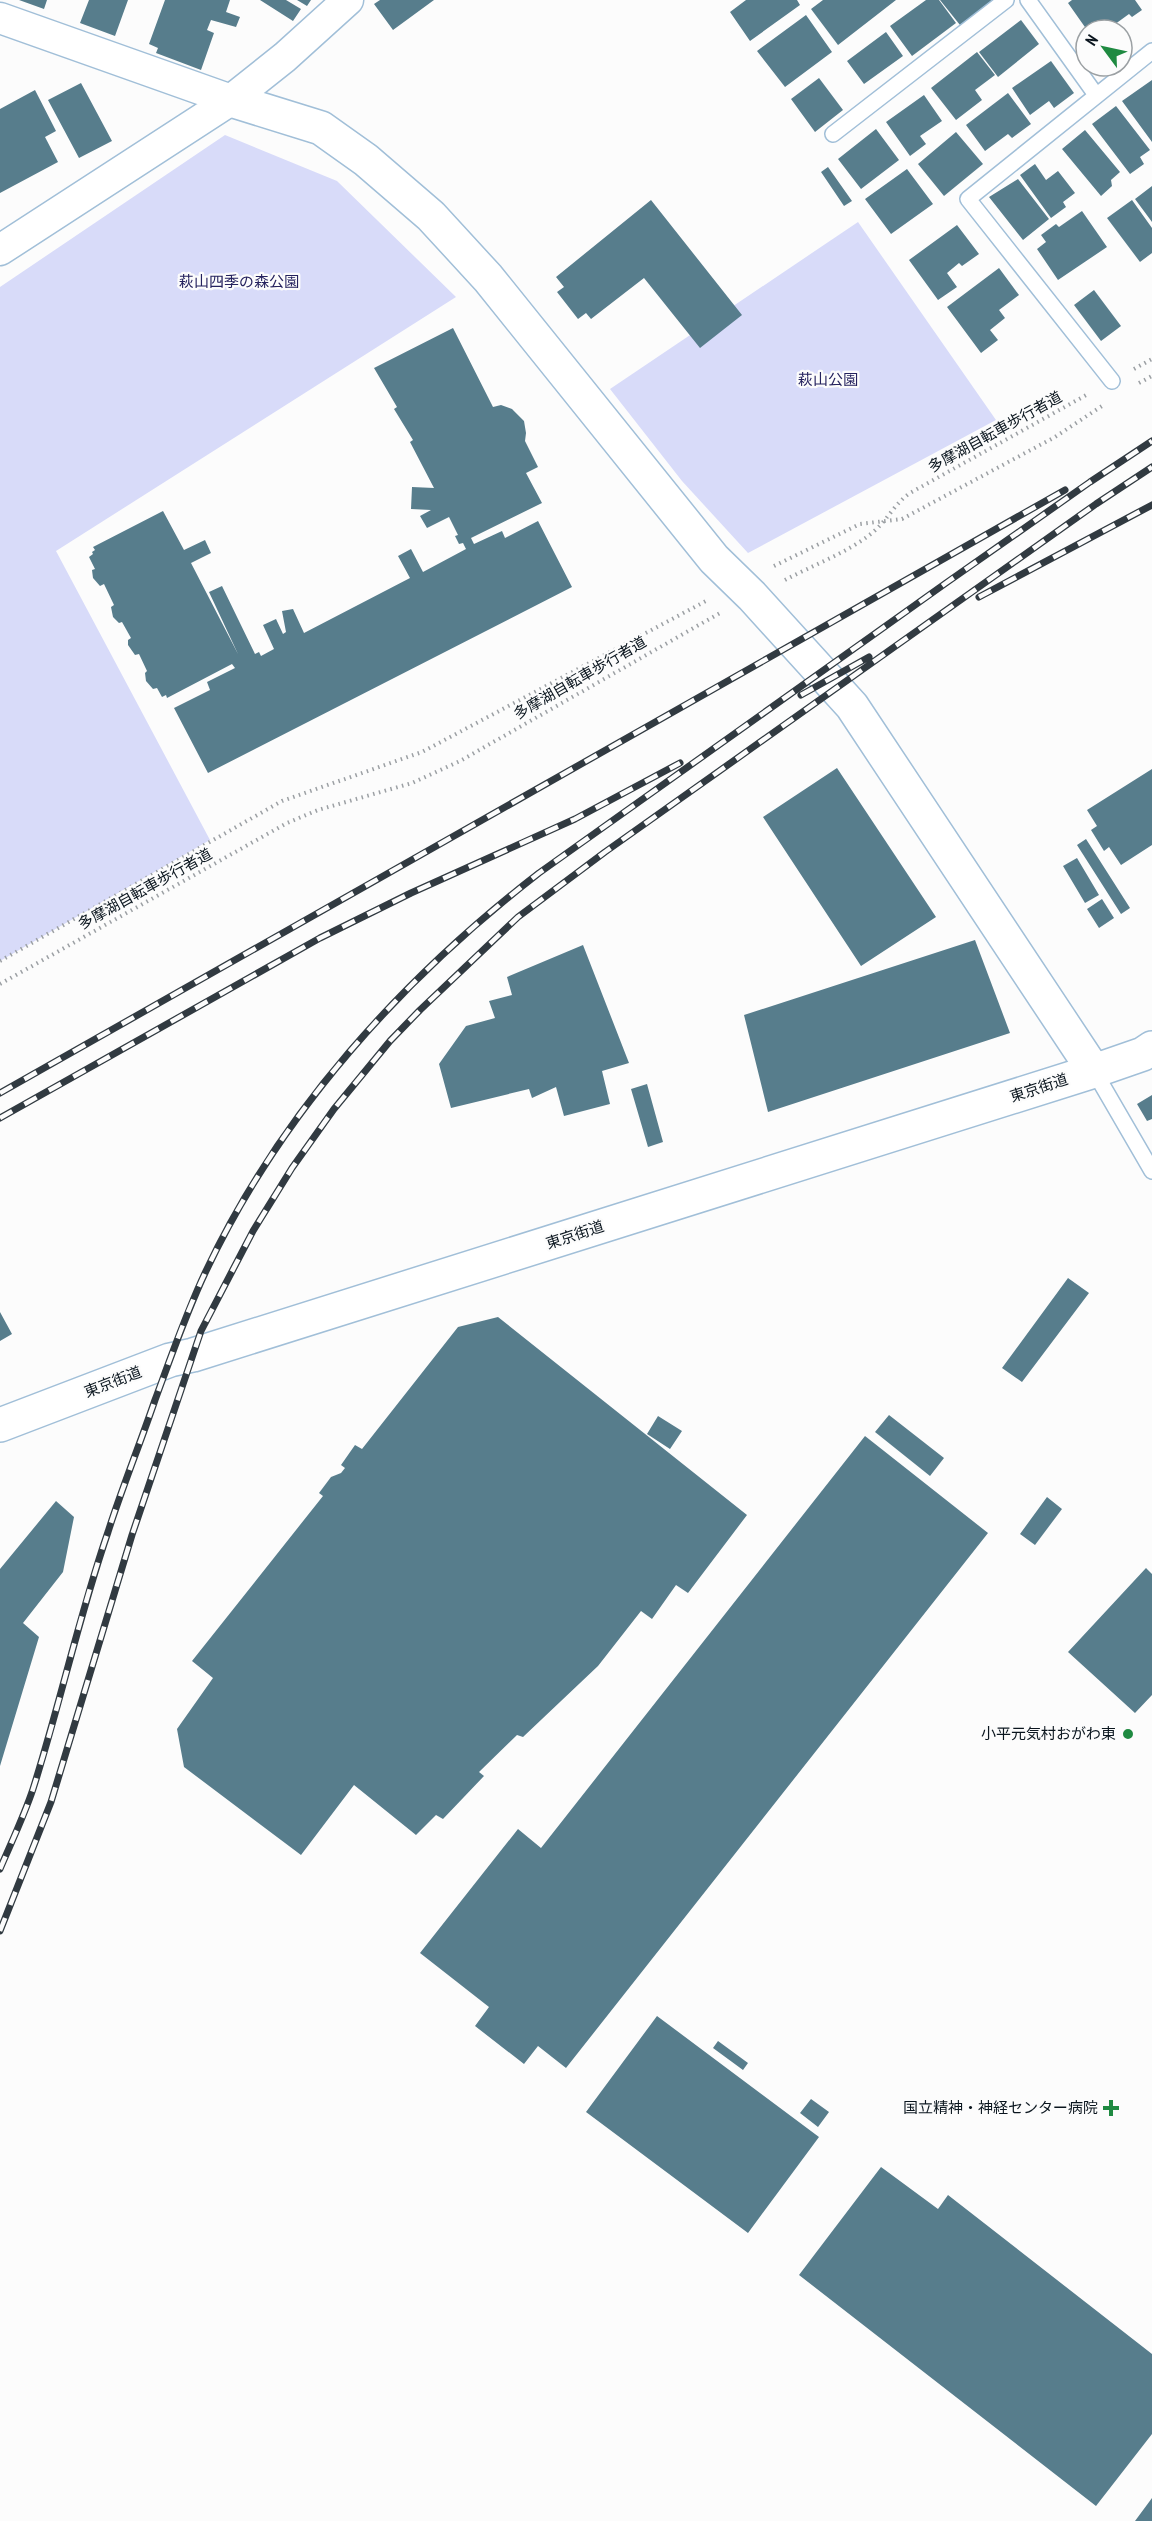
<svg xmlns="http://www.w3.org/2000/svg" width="1152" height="2521" font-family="'PT Sans Narrow','Noto Sans JP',sans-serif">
	<rect width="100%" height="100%" fill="#fcfcfc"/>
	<path fill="#d8dbf9" d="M225 135 337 181 456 297 56 551 210 840 0 961V287Z
		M858 222 996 420 748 553 682 481 610 389Z"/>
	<path fill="#577d8c" d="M19 0H47L44 9Z
		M89 0H128L115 36 80 23Z
		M165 0H230L226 12 240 17 236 27 211 20 207 30 214 33 201 70 156 53 158 48 149 44Z
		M260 0H286L301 9 293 21Z
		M297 0H311L307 6Z
		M380 0H434L393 30 374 4Z
		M746 0H797L800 5 750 41 730 12Z
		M823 0H896L838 45 811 9Z
		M926 0H939L956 23 912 56 890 26Z
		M940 0H993L960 25Z
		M1072 0H1135L1142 10 1132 17 1129 14 1107 30H1087L1068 3Z
		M806 15 832 52 785 87 757 51Z
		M1021 20 1039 44 998 77 979 52Z
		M886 32 903 56 864 84 847 61Z
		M977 52 995 75 975 90 982 100 956 120 931 88Z
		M1051 61 1074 93 1054 108 1049 101 1030 115 1012 88Z
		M819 78 843 110 815 132 791 99Z
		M1152 80V142L1122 101Z
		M81 83 112 141 79 158 48 100Z
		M35 90 56 131 45 137 58 162 0 193V109Z
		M1008 93 1031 124 1012 138 1008 134 985 151 966 125Z
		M924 95 942 121 920 136 926 144 910 156 886 122Z
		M1116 106 1150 150 1140 157 1144 164 1130 174 1092 124Z
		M876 129 899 160 861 189 838 159Z
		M1085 130 1120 172 1111 180 1112 186 1101 196 1062 149Z
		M956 132 983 164 944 196 918 164Z
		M1035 164 1046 180 1058 171 1075 193 1063 202 1066 207 1051 218 1020 175Z
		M828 167 852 201 844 206 821 172Z
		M907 169 933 204 891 234 865 199Z
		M1018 179 1049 219 1023 240 989 197Z
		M1152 186V222L1135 199Z
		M651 200 742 315 700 348 644 278 591 319 586 313 578 319 557 292 564 287 556 277Z
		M1132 200 1152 228V253L1140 262 1107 218Z
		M1082 211 1107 247 1058 280 1037 249 1046 242 1041 235 1056 224 1059 227Z
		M957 225 979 254 962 266 959 263 947 273 957 287 938 300 909 260Z
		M999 268 1019 295 999 310 1005 318 990 330 998 340 981 353 947 307Z
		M1094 290 1121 326 1101 341 1074 305Z
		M453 328 493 407 501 405 512 409 524 421 526 433 525 441 538 467 526 473 542 503 471 538 474 544 502 531 505 538 538 521 572 587 208 773 174 708 210 690 207 682 235 668 232 664 167 698 166 695 162 697 157 688 153 689 146 681 145 673 147 671 139 654 135 655 128 645V640L131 638 122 622 119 623 113 617 111 607 114 605 104 584 100 586 93 578 92 570 95 569 89 557 93 554 92 552 95 550 93 547 163 511 184 550 205 540 211 553 191 563 238 654 209 592 222 586 255 654 259 652 261 656 274 649 263 625 276 619 283 634 286 632 282 611 293 609 304 633 410 578 398 556 411 549 423 572 466 549 463 543 459 544 455 536 458 535 449 517 427 528 420 516 431 510 411 509 412 487 434 488 410 442 413 440 394 409 397 407 374 368Z
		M837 768 936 917 861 966 763 817Z
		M1152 769V845L1121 865 1109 847 1104 851 1091 830 1097 826 1087 810Z
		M1086 839 1130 908 1121 914 1077 845Z
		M1077 858 1099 895 1085 903 1063 866Z
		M1102 899 1114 918 1099 928 1087 909Z
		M975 940 1010 1033 768 1112 744 1015Z
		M583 945 629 1063 602 1071 610 1104 564 1116 556 1087 532 1098 529 1089 451 1108 439 1064 466 1026 495 1018 489 1001 512 995 507 977Z
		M647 1084 663 1142 648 1147 631 1089Z
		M1152 1095V1119L1147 1121 1137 1104Z
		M1068 1278 1089 1293 1022 1382 1002 1368Z
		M0 1312 12 1334 0 1341Z
		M498 1317 747 1515 688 1593 676 1585 652 1619 641 1611 598 1666 523 1737 517 1735 479 1772 484 1776 443 1819 436 1815 416 1835 354 1785 301 1855 184 1767 177 1729 213 1678 192 1661 323 1496 319 1493 331 1477 341 1473 345 1468 341 1465 355 1445 362 1449 458 1327Z
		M889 1415 944 1458 930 1476 875 1432Z
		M658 1416 682 1431 670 1449 647 1434Z
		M865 1436 988 1533 566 2068 538 2046 524 2064 475 2026 489 2007 420 1953 518 1829 541 1848Z
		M1047 1497 1062 1509 1035 1545 1020 1534Z
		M56 1501 74 1517 63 1572 23 1623 39 1637 0 1766V1569Z
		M1146 1568 1152 1574V1695L1135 1713 1068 1652Z
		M657 2016 819 2137 748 2233 586 2112Z
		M718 2041 748 2063 743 2070 713 2048Z
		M811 2099 829 2112 818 2127 800 2113Z
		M881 2167 938 2209 948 2195 1152 2354V2434L1096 2506 799 2275Z
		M1152 2498V2521H1135Z"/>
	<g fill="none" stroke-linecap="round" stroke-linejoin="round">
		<g stroke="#a1bfd8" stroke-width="18">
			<path id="service" d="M1028 0 1096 95
				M833 134 1006 0
				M1112 381 968 199 1152 51
				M1094 1071 1152 1171"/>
		</g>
		<g stroke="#a1bfd8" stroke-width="33">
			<path id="minor" d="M0 18 231 100
				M0 250 231 100 285 57 348 0"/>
		</g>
		<g stroke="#a1bfd8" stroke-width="36">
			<path id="tertiary" d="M231 100 321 128 366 160 431 216 488 278 714 559 752 596 852 706 1094 1071
				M0 1425 170 1360 193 1355 1094 1071 1143 1054 1152 1048"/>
		</g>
		<path stroke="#9ca0a4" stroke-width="4" stroke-dasharray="1.5 4.5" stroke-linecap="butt" d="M1134 369 1152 359
			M1139 383 1152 376
			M774 566 860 524 902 519 1055 437 1102 406
			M785 580C813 565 847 553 872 533 887 521 894 504 910 493L1088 394
			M0 961 282 801 422 752 706 601
			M0 984 287 823 318 810 412 783 460 761 720 613"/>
		<use href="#service" stroke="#fff" stroke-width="15"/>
		<use href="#minor" stroke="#fff" stroke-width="30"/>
		<use href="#tertiary" stroke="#fff" stroke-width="33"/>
		<g stroke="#313a41" stroke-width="7">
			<path id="rail" d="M979 597 1152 505
				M801 695 869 657
				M0 1093 1065 490
				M0 1118 320 938 411 893 575 819 680 763
				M0 1869C11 1843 24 1816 33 1789 60 1704 79 1616 108 1532 122 1488 140 1444 155 1400 171 1357 186 1313 206 1271 281 1112 402 979 539 873L946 583 1090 482 1152 441
				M0 1931 51 1802 132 1535 201 1331 253 1231 292 1168 334 1109 390 1041 420 1010 518 917 605 852 1096 504 1152 467"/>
		</g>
		<use href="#rail" stroke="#fcfcfc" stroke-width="4.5" stroke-dasharray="14" stroke-linecap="butt"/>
	</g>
	<g fill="#1f8a41" stroke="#fcfcfc" stroke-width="2">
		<circle cx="1128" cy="1734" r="6"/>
		<path d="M1108 2099h6v6h6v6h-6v6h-6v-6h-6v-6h6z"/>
	</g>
	<g text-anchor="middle" stroke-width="4.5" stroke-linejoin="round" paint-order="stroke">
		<g font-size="15" fill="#25225e" stroke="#fcfcfc">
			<text x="239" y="287">萩山四季の森公園</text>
			<text x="828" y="385">萩山公園</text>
		</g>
		<g font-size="15" fill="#0a151e" stroke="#fcfcfc">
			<text transform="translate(995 432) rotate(-29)" y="5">多摩湖自転車歩行者道</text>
			<text transform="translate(580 678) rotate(-30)" y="5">多摩湖自転車歩行者道</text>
			<text transform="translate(145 889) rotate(-29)" y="5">多摩湖自転車歩行者道</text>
			<text transform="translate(1039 1088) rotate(-18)" y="5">東京街道</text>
			<text transform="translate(575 1235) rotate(-18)" y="5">東京街道</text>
			<text transform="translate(113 1382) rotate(-21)" y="5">東京街道</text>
		</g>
		<g font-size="15" fill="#0a151e" stroke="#fcfcfc" text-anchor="end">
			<text x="1116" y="1739">小平元気村おがわ東</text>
			<text x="1098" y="2113">国立精神・神経センター病院</text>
		</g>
	</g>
	<g transform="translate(1104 48) rotate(303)"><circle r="28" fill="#fcfcfc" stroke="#9ba0a3" stroke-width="1.5"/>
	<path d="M0-4.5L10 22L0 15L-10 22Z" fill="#1f8a41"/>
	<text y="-9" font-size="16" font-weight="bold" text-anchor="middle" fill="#0a151e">N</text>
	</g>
</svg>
